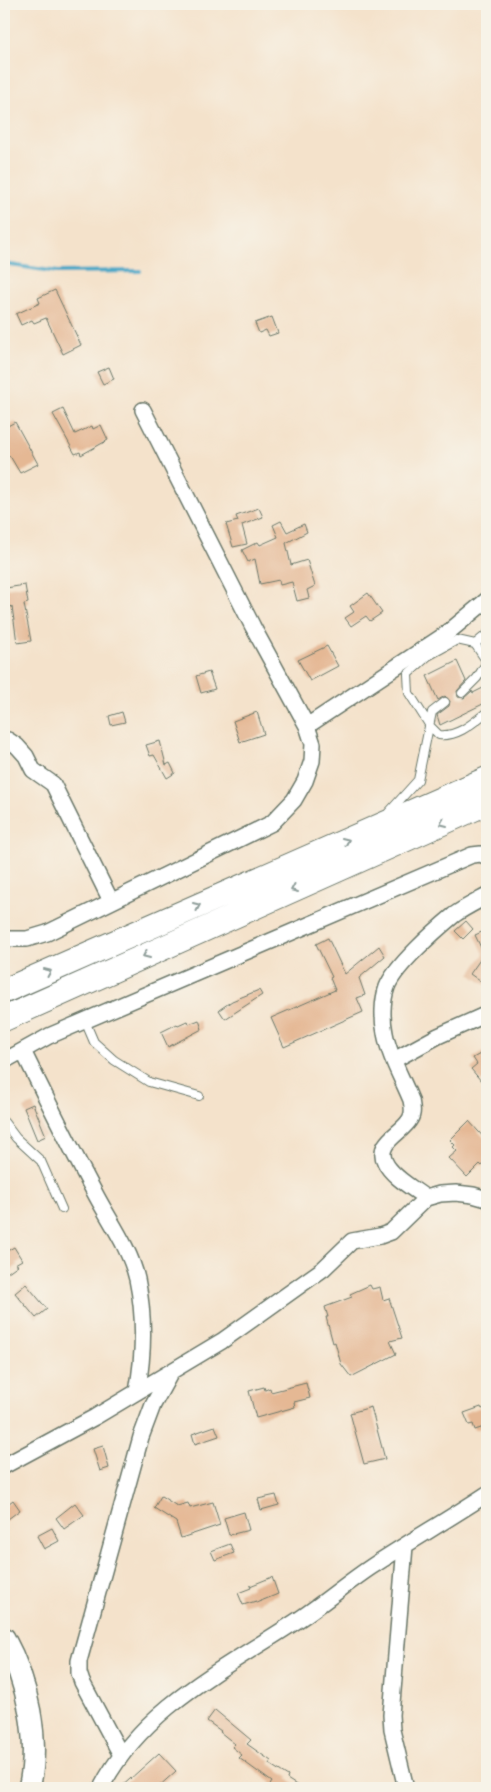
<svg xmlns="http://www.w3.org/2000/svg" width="491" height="1792" font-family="Cardo,serif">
	<rect width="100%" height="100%" fill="#f7f3e8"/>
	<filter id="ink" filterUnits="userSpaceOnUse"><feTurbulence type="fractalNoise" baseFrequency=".02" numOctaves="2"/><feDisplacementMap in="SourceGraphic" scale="10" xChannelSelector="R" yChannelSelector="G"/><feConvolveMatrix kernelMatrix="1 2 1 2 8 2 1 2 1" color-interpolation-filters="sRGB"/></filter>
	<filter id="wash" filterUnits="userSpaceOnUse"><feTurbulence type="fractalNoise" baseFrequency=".0096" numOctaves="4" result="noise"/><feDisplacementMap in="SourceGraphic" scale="20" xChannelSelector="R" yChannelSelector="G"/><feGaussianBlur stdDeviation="1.12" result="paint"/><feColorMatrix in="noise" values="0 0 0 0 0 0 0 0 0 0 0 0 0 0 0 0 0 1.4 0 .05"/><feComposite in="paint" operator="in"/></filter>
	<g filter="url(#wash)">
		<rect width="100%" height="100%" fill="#f4e2cb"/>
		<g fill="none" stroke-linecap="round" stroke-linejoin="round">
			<path stroke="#48a7c7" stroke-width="4" d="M4 264 58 272 140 271"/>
		</g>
		<g id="blocks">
			<path fill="#e5b894" d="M55 290 81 345 63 354 46 318 34 323 32 320 21 325 16 314 40 303 38 298Z
				M272 317 278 333 269 336 266 330 259 333 255 323Z
				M109 367 114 379 103 384 97 372Z
				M63 409 75 434 92 426 93 429 101 425 108 440 81 455 80 452 75 454 53 414Z
				M15 422 38 464 20 473 10 456 4 459V428Z
				M259 508 263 517 242 525 247 544 233 547 226 524 238 521 236 516Z
				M281 521 287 532 304 524 307 532 286 543 291 565 307 560 315 586 307 590 309 598 297 601 292 582 280 585 279 580 260 584 255 559 248 562 242 550 258 542 260 545 278 537 273 525Z
				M25 585 28 603 24 604 31 641 17 643 12 606 9 607 6 588Z
				M368 593 382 613 370 621 366 616 351 626 345 618 354 612 350 606Z
				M327 646 338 666 310 681 298 660Z
				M457 661 466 681 457 691 458 697 464 698 472 691 473 693 487 686V702L440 725 437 715 449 706 450 701 445 696 438 700 427 676Z
				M209 672 215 689 201 693 196 676Z
				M122 712 125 722 111 725 109 716Z
				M257 712 264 734 240 742 233 721Z
				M160 741 166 765 170 763 175 773 167 778 154 755 150 756 146 745Z
				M466 921 473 929 463 939 455 931Z
				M484 931 487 938V986L470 974 484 954 475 935Z
				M328 938 345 974 379 946 385 956 359 978 365 995 357 998 363 1012 284 1047 271 1018 335 990 330 978 332 977 316 944Z
				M259 990 262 995 225 1019 219 1010 232 1001Z
				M199 1020 202 1029 168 1047 161 1032 177 1024 178 1025 187 1021 189 1024Z
				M487 1050V1083L485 1079 482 1082 471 1069 477 1064 473 1058Z
				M33 1104 46 1136 37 1140 24 1108Z
				M469 1121 487 1141V1160L482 1166 480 1164 467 1177 449 1158 457 1151 453 1147 455 1145 450 1140Z
				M14 1247 22 1260 15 1264 18 1265 4 1275V1253Z
				M26 1284 47 1309 36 1318 15 1293Z
				M370 1285 372 1289 380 1287 383 1300 389 1298 402 1338 390 1341 396 1354 351 1377 341 1364 335 1342 333 1343 326 1317H328L325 1307 352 1297 350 1294Z
				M306 1383 310 1398 294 1402 295 1407 256 1418 249 1391 264 1387 265 1390 270 1388 271 1392Z
				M371 1407 385 1459 364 1464 350 1413Z
				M481 1407 482 1409 487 1407V1426L475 1430 473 1424 469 1425 464 1413Z
				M215 1426 219 1436 195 1444 192 1434Z
				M103 1446 109 1468 100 1471 93 1449Z
				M276 1495 279 1505 261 1510 258 1499Z
				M161 1496 177 1506 188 1503 190 1508 213 1502 220 1525 181 1538 176 1522 154 1508Z
				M13 1500 20 1510 4 1522V1507Z
				M75 1503 84 1515 64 1529 56 1518Z
				M244 1512 249 1530 229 1535 224 1518Z
				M52 1528 59 1541 44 1549 37 1536Z
				M230 1544 234 1553 215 1560 211 1551Z
				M272 1577 278 1594 256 1603V1601L243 1605 238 1593 251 1588 250 1586Z
				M215 1710 251 1740 247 1744 271 1761 269 1764 288 1776 287 1779 301 1788H268L272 1782 239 1758 242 1755 232 1747 235 1744 220 1732 221 1731 207 1721Z
				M159 1753 176 1771 157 1788H120Z"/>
		</g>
	</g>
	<g filter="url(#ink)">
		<use href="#blocks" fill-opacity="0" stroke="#6a7769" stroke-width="1"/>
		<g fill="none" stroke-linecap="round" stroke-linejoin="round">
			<g stroke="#6a7769" stroke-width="10">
				<path id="lane" d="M475 644 457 640 428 656 408 674 409 693 430 726 439 735C458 737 473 723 487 712
					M462 693 477 678 487 662 475 644 487 634
					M389 812 418 780 432 712 445 702
					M85 1021 94 1042 114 1060 149 1082 199 1096
					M4 1122 16 1138 41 1161 62 1209"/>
			</g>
			<g stroke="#6a7769" stroke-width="18">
				<path id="street" d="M307 726 446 634 487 600
					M4 740H8L17 746 26 756 33 770 53 784 111 901
					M4 939H27L47 933 272 823 294 800 305 781 312 761 313 744 307 726 253 627 143 410
					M23 1051C47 1100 71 1149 97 1197 111 1223 130 1249 137 1279 145 1317 144 1354 137 1392
					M394 1060 438 1036 487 1014
					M4 1061 49 1036 472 855 481 854 487 857
					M426 1198C414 1189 391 1176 385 1162 375 1142 403 1133 410 1119 414 1113 412 1106 411 1100 402 1078 389 1056 385 1033 382 1019 382 1001 387 987 395 966 436 930 454 915 464 908 476 902 487 896
					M4 1466 95 1417 222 1341 323 1269 352 1241 380 1236 391 1232 426 1198 440 1194 456 1193 473 1195 487 1199
					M405 1546 391 1715 392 1730 406 1788
					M121 1755 82 1682 79 1673V1661L141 1437 153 1405 170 1374
					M101 1788C143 1706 228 1667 301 1618 325 1602 347 1583 371 1567 409 1542 449 1519 487 1494"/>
			</g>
			<g stroke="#6a7769" stroke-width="24">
				<path id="secondary" d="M4 1638C27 1680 41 1740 29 1788"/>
			</g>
			<g stroke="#6a7769" stroke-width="26">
				<path id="primary" d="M4 991 487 779
					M4 1019 487 803"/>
			</g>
			<use href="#lane" stroke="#fff" stroke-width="8"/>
			<use href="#street" stroke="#fff" stroke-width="15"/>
			<use href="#secondary" stroke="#fff" stroke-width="21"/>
			<use href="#primary" stroke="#fff" stroke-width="24"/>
		</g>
		<defs><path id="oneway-chevron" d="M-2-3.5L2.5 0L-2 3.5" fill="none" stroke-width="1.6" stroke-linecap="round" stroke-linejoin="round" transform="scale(1.25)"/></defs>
		<g stroke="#8f9e9a">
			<use href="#oneway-chevron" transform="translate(443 823) rotate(156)"/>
			<use href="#oneway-chevron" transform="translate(346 841) rotate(-24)"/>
			<use href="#oneway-chevron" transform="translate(294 889) rotate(156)"/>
			<use href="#oneway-chevron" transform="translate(197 906) rotate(-24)"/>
			<use href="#oneway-chevron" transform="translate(146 955) rotate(156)"/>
			<use href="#oneway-chevron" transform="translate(48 972) rotate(-24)"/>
		</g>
	</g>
	<rect width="491" height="1792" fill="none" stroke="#f7f3e8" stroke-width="20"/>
</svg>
